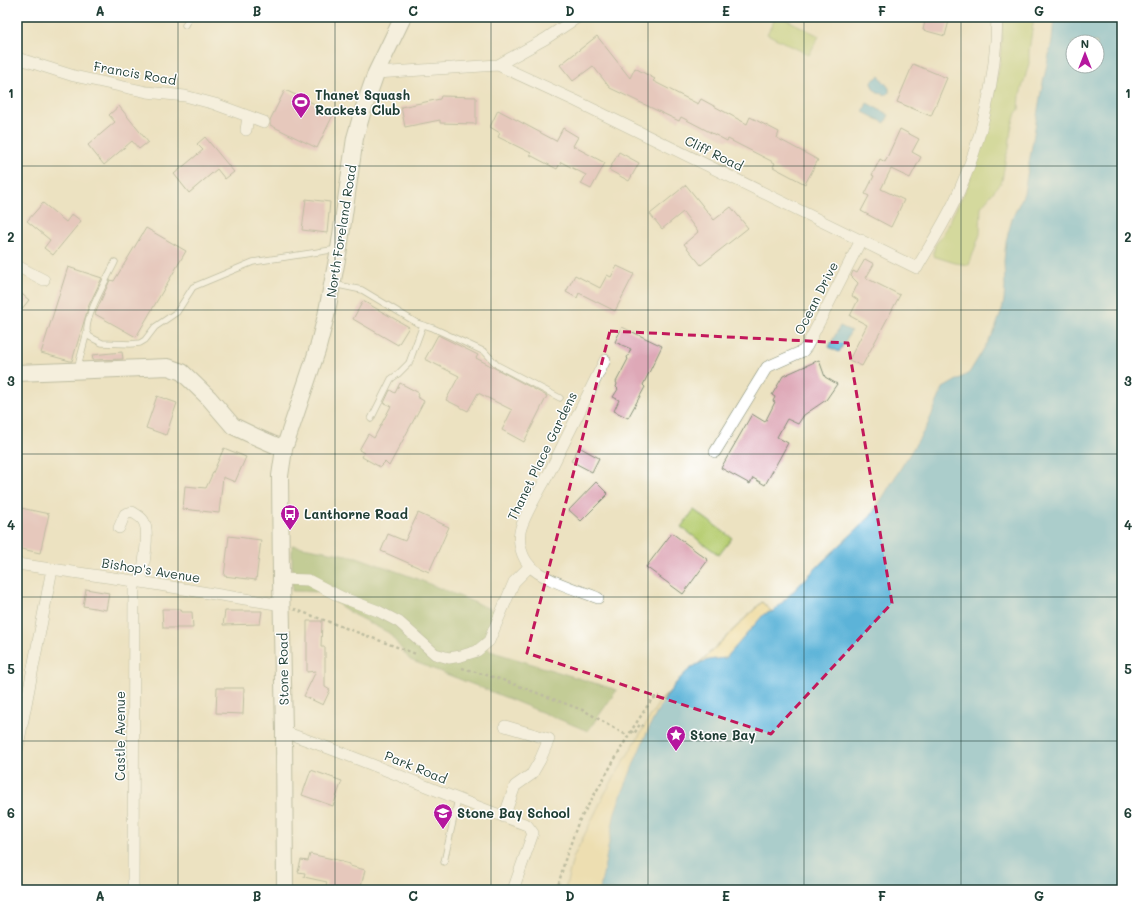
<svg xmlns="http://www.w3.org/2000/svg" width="1139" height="907" font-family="Mali,sans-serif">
	<rect width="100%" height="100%" fill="#fff"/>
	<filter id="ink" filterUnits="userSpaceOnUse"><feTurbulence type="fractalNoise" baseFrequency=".025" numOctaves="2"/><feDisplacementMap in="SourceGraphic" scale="8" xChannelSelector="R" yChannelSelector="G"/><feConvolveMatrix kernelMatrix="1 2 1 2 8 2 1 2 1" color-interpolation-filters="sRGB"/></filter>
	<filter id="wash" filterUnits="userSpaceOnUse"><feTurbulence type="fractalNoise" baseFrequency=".012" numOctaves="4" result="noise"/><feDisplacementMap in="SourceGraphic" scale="16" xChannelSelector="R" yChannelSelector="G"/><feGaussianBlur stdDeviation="0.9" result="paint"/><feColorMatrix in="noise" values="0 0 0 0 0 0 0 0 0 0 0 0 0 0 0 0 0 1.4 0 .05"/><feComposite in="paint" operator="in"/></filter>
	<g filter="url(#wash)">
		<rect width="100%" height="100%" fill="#ece2c1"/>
		<path fill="#b7ce72" stroke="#6b8653" d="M776 17H782L819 36 809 55 767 34Z
			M1003 17H1034L1029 51V64L1020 95 1019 110 1016 113 1011 129 1009 149 1006 156 1002 181 981 207 980 234 969 265 955 263 933 256 935 245 943 234 966 189 973 172 985 133 1000 63Z
			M694 510 732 538 719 555 681 527Z"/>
		<path fill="#91b164" stroke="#58774c" d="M292 545 357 557 415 578 500 613 483 642 490 651 617 690 588 731 487 690 410 660 389 633 354 615 320 592 292 591Z"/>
		<path fill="#eeda9e" stroke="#868c69" d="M762 602 775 615 694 890H565L573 858 605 793 659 702Z"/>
		<path fill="#5bb3d8" stroke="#3d7886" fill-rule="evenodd" d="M1054 17H1122V890H600L615 812 619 801C635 763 662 678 702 662 710 659 718 659 726 658L764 614 774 611 821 563 871 516 927 426 943 388 969 373 994 332 1002 310 1004 300 1005 287 1004 261 1006 241 1012 219 1024 193 1041 92 1052 41ZM1073 42H1097V66H1073Z
			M879 76 889 88V93C884 97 878 92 873 89L872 81Z
			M867 103 889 115 885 123 863 112Z
			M840 326 851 331 839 352 829 347Z"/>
		<g id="blocks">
			<path fill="#dea8b7" d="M926 17H950L945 36 923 30Z
				M597 36 630 78 635 68 655 79 653 81 698 104 701 99 747 124 750 117 779 132 777 138 818 160 805 184 773 167 775 163 728 139 727 141 681 117 679 121 610 88 593 66 573 81 560 65Z
				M913 64 947 78 931 116 897 102Z
				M285 90 334 113 317 148 270 125V120Z
				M441 96 476 97V124L440 123V120L405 127 401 107 440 99Z
				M119 106 148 142 139 149 132 141 104 165 88 145 115 122 109 115Z
				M498 110 556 141 563 128 578 137 573 146 605 163 591 189 581 184 586 175 561 162 557 169 530 155 531 153 498 137 500 133 490 127Z
				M900 129 919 139 912 152 921 157 910 178 891 169 881 189 904 200 891 227 861 211 869 196 865 194 874 176 872 175 880 159 885 162Z
				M205 137 234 172 225 179 217 169 189 193 174 174 203 150 197 144Z
				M619 152 639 163 629 181 609 170Z
				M686 185 714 220 731 207 748 228 701 265 684 244 698 232 683 212 662 229 650 214Z
				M306 199 330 202 327 233 302 230Z
				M43 203 66 222 72 214 81 221 53 255 44 248 50 240 27 221Z
				M146 228 186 251 136 337 95 314 110 280 114 281Z
				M865 259 874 264 866 278 900 295 862 366 849 360 867 325 850 316 858 300 852 296 858 283 851 276 853 271 857 273Z
				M617 266 634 274 615 311 579 293 577 298 566 292 575 275 600 288 607 275 611 277Z
				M68 267 102 278 89 305 72 361H70L41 353Z
				M17 290 29 300 17 315Z
				M363 301 409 327 398 345 353 319Z
				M622 327 662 346 643 385 645 387 628 418 614 411 619 400 613 397 618 389 616 387 617 384 616 382 628 359 627 358 631 349 615 342Z
				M438 335 478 355 476 358 547 396 524 442 502 430 512 410 478 393 468 411 446 400 459 376 425 359Z
				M122 352 123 359 93 360 92 355Z
				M819 360 825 377 837 384 826 400 804 415 798 424 787 419 777 437 788 443 765 485 753 478 750 484 721 468 752 414 765 422 775 402 773 401 775 397 772 395 783 376Z
				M400 383 419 393 417 397 424 401 389 466 385 462 380 467 362 457 364 453 359 450 368 434 374 438 391 406 384 403 390 390 395 393Z
				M157 396 177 403 166 435 146 428Z
				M579 447 599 458 592 472 571 461Z
				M224 448 246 457 235 482 223 477 219 513 183 509 185 486 206 488Z
				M596 482 608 494 581 521 569 510Z
				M21 508 49 514 40 553 17 548V527Z
				M418 513 449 527 429 572 381 551 388 534 405 541Z
				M672 533 708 560 683 594 646 567Z
				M229 536 261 540 256 580 224 576Z
				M86 589 109 593 106 610 83 606Z
				M162 609H181L182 612H192L193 628H163Z
				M225 611H262L260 624 223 625Z
				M307 621H322L321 647H325V687L330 690 323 705 304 696 316 671 307 672Z
				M217 688H244L243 714 216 713Z
				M311 770 342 781 333 806 302 795Z
				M310 854 342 861V862L350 864V866L365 870 360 890H325L327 882 304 877 305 873 298 872 301 860 308 861Z"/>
		</g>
	</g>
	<g filter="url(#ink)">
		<use href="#blocks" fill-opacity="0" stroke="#86907a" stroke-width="1"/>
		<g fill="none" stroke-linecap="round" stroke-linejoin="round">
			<g stroke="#86907a" stroke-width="7">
				<path id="lane" d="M185 25 189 17
					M115 262C108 277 85 316 87 331 87 332 89 336 90 337L102 343 131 344 140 343 145 340 155 327 177 312 193 287 253 262 338 249
					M333 284 362 290 417 323 433 328 485 352 497 365 560 398
					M80 370 79 362 87 332
					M371 419 391 379 398 374 409 363 423 325
					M444 862 458 799"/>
			</g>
			<g stroke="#86907a" stroke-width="12">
				<path id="street" d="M17 58 74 76 147 92 185 96 215 104 264 122
					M498 65 576 101 917 268C930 245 946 221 957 196 982 140 996 79 997 17
					M376 73 498 65 545 39 578 17
					M246 130 248 117
					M17 266 44 280
					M715 452 767 367 803 351 807 346 861 240
					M119 528 125 514 132 512C137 515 142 517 144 522 150 532 143 569 141 582
					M17 564 141 582 282 605
					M281 579 308 580 341 597 378 611 399 622 435 654 449 658 461 656 477 651 489 641 514 582 530 566
					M598 598C581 591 541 579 530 566 522 558 518 543 520 532 523 515 543 486 551 469 569 433 587 396 605 360
					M284 732C367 760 445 796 527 825L533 833 513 890
					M17 751 52 569
					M504 817 515 786 532 774 540 760 549 739 505 726
					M133 890 134 581"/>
			</g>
			<g stroke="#86907a" stroke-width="18">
				<path id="secondary" d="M17 373 168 367 182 372 209 398 233 426 254 436 284 449
					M285 890 284 732 281 579 280 476 284 449 317 351 326 316 339 249 355 138 363 110 376 73 403 17"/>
			</g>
			<path stroke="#86907a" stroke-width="2.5" stroke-dasharray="3 3" stroke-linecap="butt" d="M294 609 416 654
				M462 668 500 679 585 711 628 736
				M631 731 634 734 640 724 643 726
				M557 890 565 860 578 823 631 731 652 699 659 696"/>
			<use href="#lane" stroke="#fff" stroke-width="5.5"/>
			<use href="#street" stroke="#fff" stroke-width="11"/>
			<use href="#secondary" stroke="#fff" stroke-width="16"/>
		</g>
	</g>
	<path d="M0 0H1139V907H0ZM610 331 848 343 892 603 771 734 527 653Z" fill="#ece2c1" fill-opacity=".55" fill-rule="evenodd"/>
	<path fill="none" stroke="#c2185b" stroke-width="3" stroke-dasharray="8 5" stroke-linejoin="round" d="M610 331 848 343 892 603 771 734 527 653Z"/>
	<path fill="none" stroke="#1f3d34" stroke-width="1" stroke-opacity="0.55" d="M178 17V890M335 17V890M491 17V890M648 17V890M804 17V890M961 17V890M17 166H1122M17 310H1122M17 454H1122M17 597H1122M17 741H1122"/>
	<defs>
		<g id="stadium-pin" transform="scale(1)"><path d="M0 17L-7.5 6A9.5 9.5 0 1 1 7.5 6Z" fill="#b5179e" stroke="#fff"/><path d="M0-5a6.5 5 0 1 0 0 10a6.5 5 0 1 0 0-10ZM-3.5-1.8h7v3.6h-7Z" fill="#fff"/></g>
		<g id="bus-pin" transform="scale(1)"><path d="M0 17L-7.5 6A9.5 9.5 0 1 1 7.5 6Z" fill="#b5179e" stroke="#fff"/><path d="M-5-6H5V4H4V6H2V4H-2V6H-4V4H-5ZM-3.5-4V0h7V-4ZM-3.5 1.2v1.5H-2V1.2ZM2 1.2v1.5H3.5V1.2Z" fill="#fff"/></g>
		<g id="sight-pin" transform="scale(1)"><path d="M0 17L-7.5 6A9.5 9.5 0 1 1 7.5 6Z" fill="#b5179e" stroke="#fff"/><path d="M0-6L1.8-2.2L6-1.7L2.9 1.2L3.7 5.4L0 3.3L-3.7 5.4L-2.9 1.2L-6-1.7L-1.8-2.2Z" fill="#fff"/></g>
		<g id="school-pin" transform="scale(1)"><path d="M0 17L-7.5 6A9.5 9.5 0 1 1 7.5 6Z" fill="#b5179e" stroke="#fff"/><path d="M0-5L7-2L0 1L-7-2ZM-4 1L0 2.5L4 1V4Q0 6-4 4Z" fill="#fff"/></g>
	</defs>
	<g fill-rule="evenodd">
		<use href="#stadium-pin" x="301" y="102"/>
		<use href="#bus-pin" x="290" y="514"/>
		<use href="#sight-pin" x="676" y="735"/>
		<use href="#school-pin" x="443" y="813"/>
	</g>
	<g text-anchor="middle" stroke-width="3" stroke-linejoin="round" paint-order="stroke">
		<g font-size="13" fill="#1f3d34" stroke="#fff">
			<text transform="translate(135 73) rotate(10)" y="5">Francis Road</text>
			<text transform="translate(714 153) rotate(26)" y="5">Cliff Road</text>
			<text transform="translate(341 231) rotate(-81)" y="5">North Foreland Road</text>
			<text transform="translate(816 298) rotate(-63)" y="5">Ocean Drive</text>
			<text transform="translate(542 456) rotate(-64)" y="5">Thanet Place Gardens</text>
			<text transform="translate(151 570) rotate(9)" y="5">Bishop's Avenue</text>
			<text transform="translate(283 669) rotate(-91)" y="5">Stone Road</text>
			<text transform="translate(120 736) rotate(-90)" y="5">Castle Avenue</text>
			<text transform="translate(416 767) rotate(22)" y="5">Park Road</text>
		</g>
		<g font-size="13" font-weight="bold" fill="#1f3d34" stroke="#fff" text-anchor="start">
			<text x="315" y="100">Thanet Squash<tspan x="315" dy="15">Rackets Club</tspan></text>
			<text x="304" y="519">Lanthorne Road</text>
			<text x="690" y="740">Stone Bay</text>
			<text x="457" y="818">Stone Bay School</text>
		</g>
	</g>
	<rect width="1139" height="907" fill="none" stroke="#fff" stroke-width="44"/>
	<g transform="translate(1085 54)"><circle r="19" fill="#ffffff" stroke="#a5b1ae"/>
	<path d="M0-3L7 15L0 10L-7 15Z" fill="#b5179e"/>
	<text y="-6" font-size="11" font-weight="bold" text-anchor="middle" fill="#1f3d34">N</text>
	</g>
	<rect x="22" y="22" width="1095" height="863" fill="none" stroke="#1f3d34" stroke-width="1.5"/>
	<g font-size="13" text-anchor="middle" font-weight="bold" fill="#1f3d34">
		<text x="100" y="16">A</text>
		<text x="257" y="16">B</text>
		<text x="413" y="16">C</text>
		<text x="570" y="16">D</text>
		<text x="726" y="16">E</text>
		<text x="882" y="16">F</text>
		<text x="1039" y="16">G</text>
		<text x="11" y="98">1</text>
		<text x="1128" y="98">1</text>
		<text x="11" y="242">2</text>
		<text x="1128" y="242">2</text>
		<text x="11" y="386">3</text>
		<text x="1128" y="386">3</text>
		<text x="11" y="530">4</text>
		<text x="1128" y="530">4</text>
		<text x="11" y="674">5</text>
		<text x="1128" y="674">5</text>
		<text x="11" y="818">6</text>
		<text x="1128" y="818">6</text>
		<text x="100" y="901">A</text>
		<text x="257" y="901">B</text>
		<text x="413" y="901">C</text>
		<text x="570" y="901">D</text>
		<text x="726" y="901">E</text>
		<text x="882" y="901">F</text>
		<text x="1039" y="901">G</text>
	</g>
</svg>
